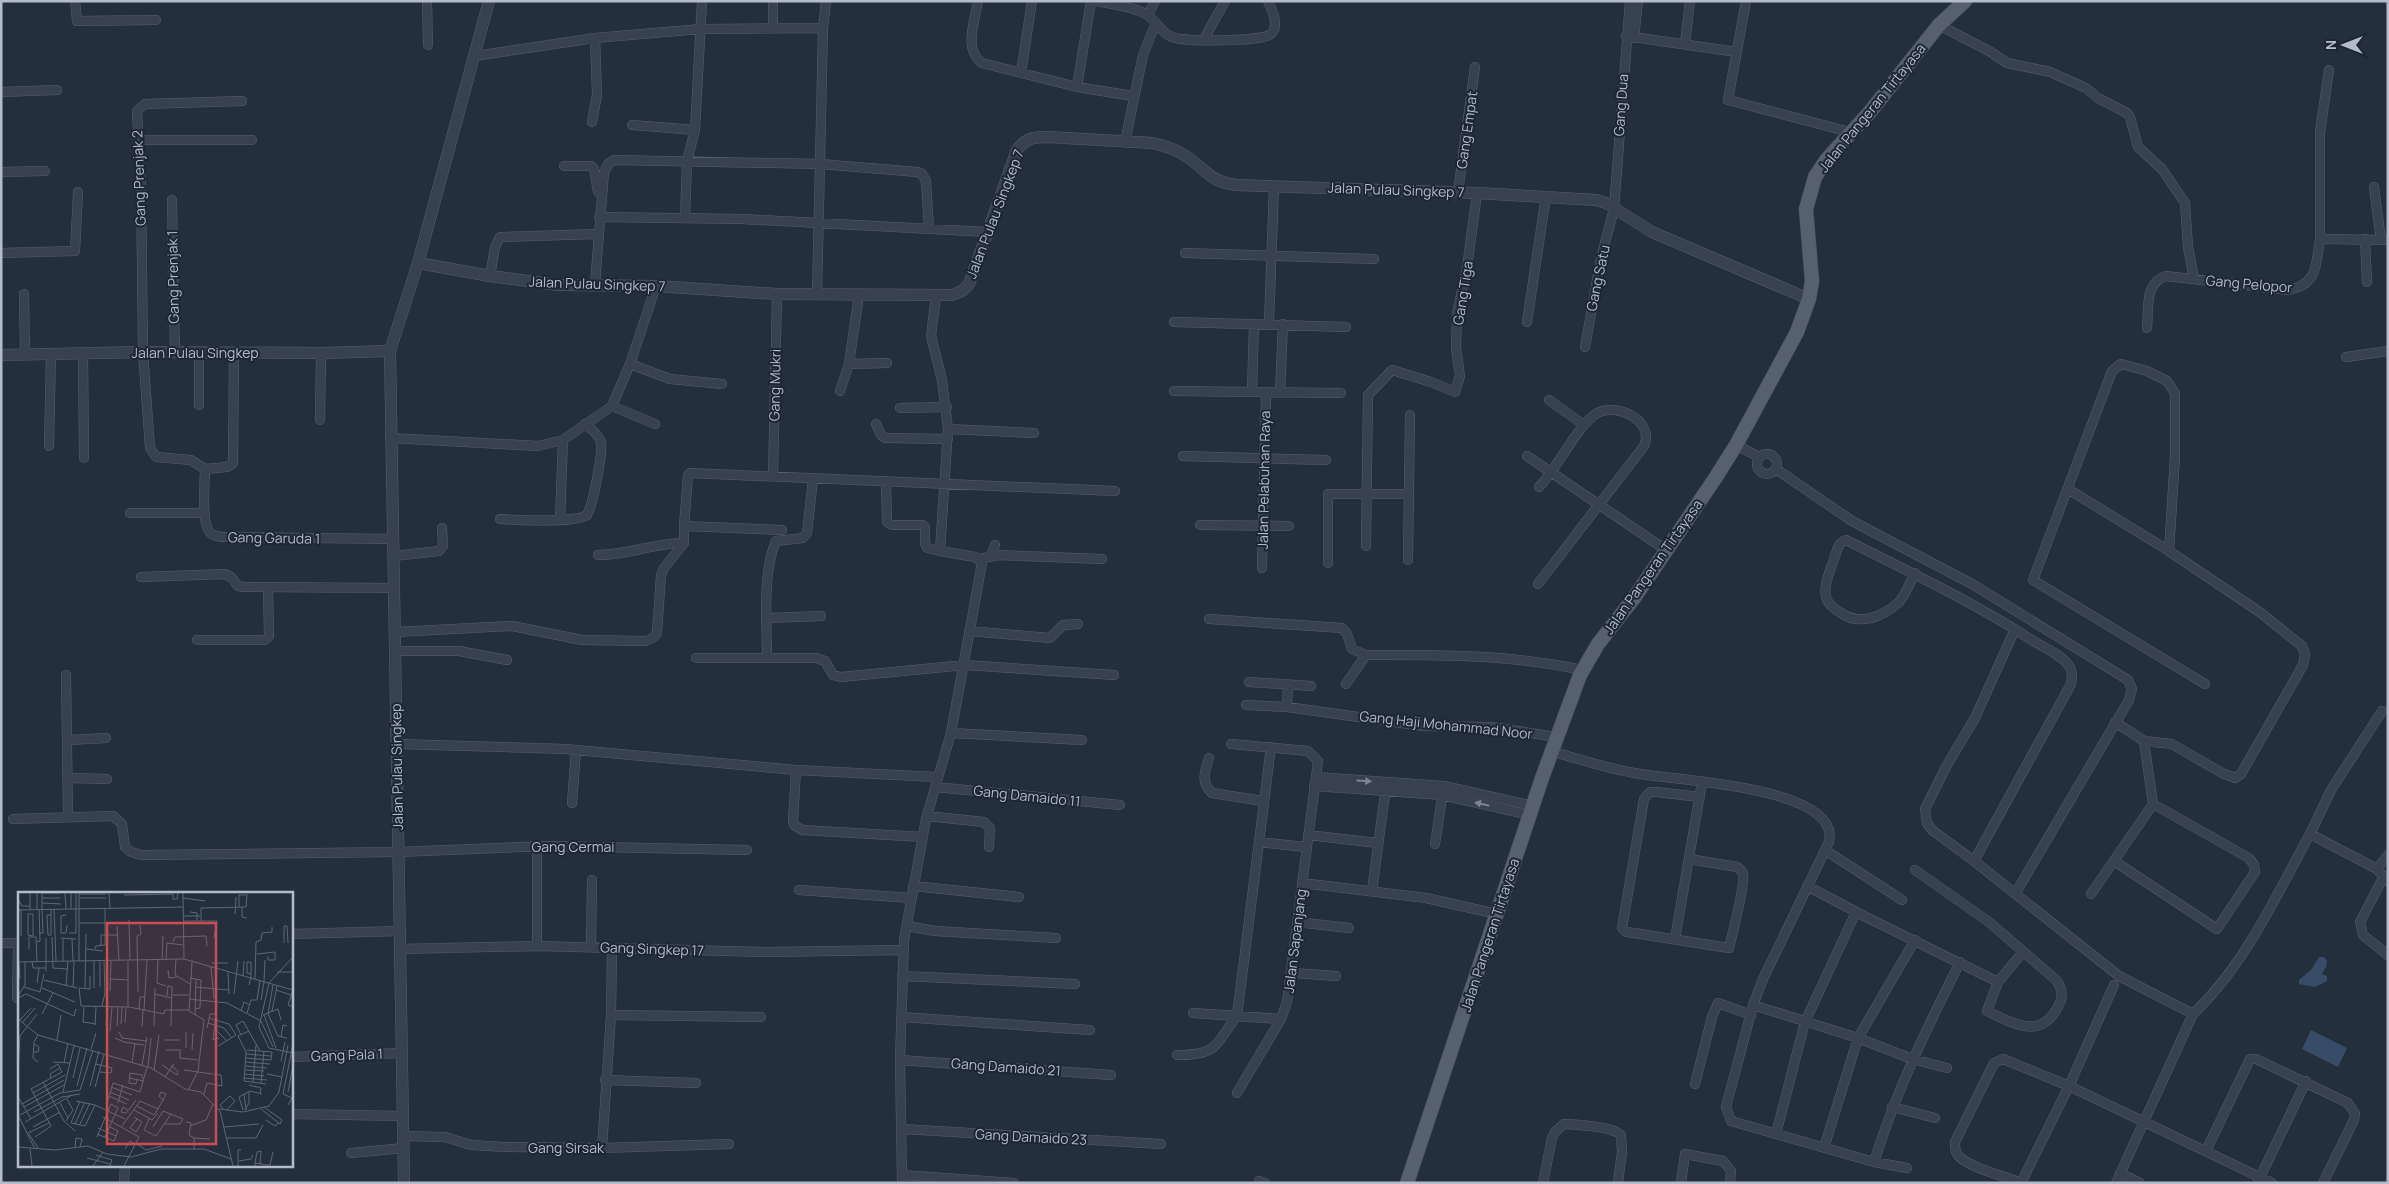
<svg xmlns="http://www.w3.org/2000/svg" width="2389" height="1184" font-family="Manrope,sans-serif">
	<rect width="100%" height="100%" fill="#242f3e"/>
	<path fill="#394c67" d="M2319 957H2324L2327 961 2326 967 2322 974 2327 976V981L2315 987 2299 984V980L2311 970Z
		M2311 1030 2347 1048 2338 1067 2302 1049Z"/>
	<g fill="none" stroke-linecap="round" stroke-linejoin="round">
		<g stroke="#565f6c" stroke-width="10">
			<path id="minor" d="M75 1 77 21 156 20
				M427 1 428 45
				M773 1V28
				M978 1C975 21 963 49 982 63L1077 87 1133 96
				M1097 1C1113 5 1132 6 1146 14 1155 19 1161 33 1172 37 1183 42 1262 42 1271 34 1280 26 1272 10 1268 1
				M1746 1 1728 100 1850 132
				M1148 15 1155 1
				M1939 25 1989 51 2007 63 2050 72 2086 88 2098 98 2127 113 2130 117 2138 147 2162 169 2185 203 2188 247 2194 279
				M1626 36 1737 52
				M1634 38 1638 1
				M1204 39 1225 1
				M1685 44 1690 1
				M475 56 595 38 701 29 823 28
				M1021 73 1032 1
				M1077 87 1091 1
				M1 92 57 90
				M592 122 597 95 595 38
				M632 125 695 130
				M138 140H252
				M1125 142 1143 55 1155 25
				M564 166H591L594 169 598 192
				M1 172 45 171
				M2374 187 2381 240
				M1458 192 1475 67
				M172 200 175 353
				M599 217 741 219 988 232
				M685 218 687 161 695 130 702 1
				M2320 239V132L2329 70
				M2365 239 2367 282
				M1 253 75 251 78 192
				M1185 253 1374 259
				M490 276 495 247 500 237 598 234
				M595 284 604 172 609 163 614 160 820 164 917 172 922 174 926 181 929 228
				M24 294 25 355
				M817 295 823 28 826 1
				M1174 322 1346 327
				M1527 322 1546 196
				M1269 323 1274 186
				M2147 328C2149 308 2144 283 2166 276L2288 290C2318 285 2316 264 2320 239L2388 240
				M1585 347 1601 258 1614 209 1630 1
				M83 353 84 458
				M199 354V405
				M2346 357 2388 351
				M630 364 670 379 722 384
				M849 364 887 363
				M840 391 849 364 859 295
				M1174 391 1341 393
				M1252 391 1254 324
				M1280 392 1283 324
				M1549 400 1584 425
				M612 406 655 424
				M900 408 947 407
				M320 420 321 353
				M876 424 881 435 885 438 948 439
				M948 429 1034 433
				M390 438 538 446 563 440 612 406 630 364 656 286
				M1736 445 1759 457
				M49 446 51 355
				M1757 464a10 10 0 1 1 20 0a10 10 0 1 1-20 0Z
				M1183 456 1326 460
				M1527 456 1666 550
				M205 469 191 460 156 457 150 448 143 352 141 185 137 111 145 104 242 101
				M205 469C205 482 200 527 212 534 218 538 226 537 232 537L393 539
				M205 469 227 467 233 463 234 354
				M1776 469 1852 521 1972 584 2128 680 2132 689 2129 700 2015 894
				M773 476 777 294
				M886 481 887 522 892 525H922L925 527V543L927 548 940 551
				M2068 489 2169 551 2261 613 2302 646 2305 654 2303 665 2241 774 2235 778 2222 773 2172 744 2144 741 2115 722
				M130 513H205
				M500 519C517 520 575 523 587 515 593 505 603 452 601 442 598 434 591 429 585 424
				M560 519 563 440
				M1200 525 1289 526
				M782 530 684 526 688 475 690 473 1115 491
				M1366 546 1368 395 1392 370 1431 382 1455 392 1460 376 1456 348 1457 313 1467 268 1477 193
				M2169 551 2175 457V393L2167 381 2147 371 2121 364 2112 371 2033 580 2205 684
				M598 555C627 555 655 543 684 543V526
				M991 555 995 545
				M394 556 439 551 443 546 442 528
				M979 559 999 555 1102 559
				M1408 560 1410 415
				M1328 563V494H1408
				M1262 568 1266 392
				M1915 573C1910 582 1905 597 1898 603 1882 617 1860 626 1841 613 1836 610 1830 606 1827 600 1822 588 1830 571 1834 559 1837 551 1838 542 1846 540 1910 572 1975 603 2035 642 2045 648 2062 655 2069 666 2073 672 2072 678 2071 684L1974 861
				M141 577 225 574 231 577 238 586 243 587 394 588
				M1538 584 1644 446C1656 418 1610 400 1593 416 1572 434 1559 466 1539 487
				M768 618 821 616
				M1209 619 1342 628 1347 634 1352 649 1366 655C1443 655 1507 654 1583 670
				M2015 629 1975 718 1947 765 1925 809 1927 823 1932 830 1974 861 2119 976 2193 1014
				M969 631 1050 638 1063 625 1078 624
				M395 632 512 626 582 640 646 641 653 638 657 633 661 575 664 568 684 543
				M197 640H265L269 636 268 588
				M395 651H459L507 660
				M696 658H816L825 661 833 675 841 677 965 665 1114 675
				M767 658C767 624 762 573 776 541L803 538 807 533 813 479
				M66 675 68 816
				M1249 682 1311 686
				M1346 684 1366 655
				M1246 705 1287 707 1423 726 1492 727 1556 737
				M1287 707 1288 685
				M951 733 1082 740
				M68 740 106 738
				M2144 741 2153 804
				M397 744 565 749 796 770 937 777
				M1231 744 1308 751 1318 761 1287 1002 1281 1019 1237 1093
				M1551 751C1581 760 1609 769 1640 774 1675 780 1842 787 1829 842L1763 979 1753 1005 1726 1107 1731 1121 1874 1162 1907 1168
				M1209 758C1205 772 1200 782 1212 793L1263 801
				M796 770 793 821 794 825 802 830 923 837
				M1316 777 1444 786 1533 806
				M69 778 107 779
				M1314 786 1442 795 1530 815
				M935 787 1120 805
				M572 803 576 750
				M927 816 984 822 990 828 989 847
				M13 819 113 816 122 824 125 847 131 852 141 855 398 852 547 846 747 850
				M2310 834 2331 790 2382 711
				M1308 835 1378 843
				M1259 842 1306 847
				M1435 844 1443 791
				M537 846V946
				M1825 850 1902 900
				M1689 859 1737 867C1740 869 1741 870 1743 873 1746 883 1732 935 1729 948L1634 933 1626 932 1622 928 1644 799 1650 792H1656L1700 797
				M2377 869 2388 855
				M1915 870 1989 922 2056 980C2062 988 2064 996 2059 1005 2041 1041 2015 1024 1987 1011L1998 982 2023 952
				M2383 878 2360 922 2363 935 2388 955
				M1302 883 1426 898 1497 914
				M913 886 1019 897
				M1807 886 1866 917 1998 982
				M799 890 911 898
				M1372 891 1386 787
				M2091 894 2153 804 2249 858 2254 865 2255 872 2217 929 2114 861
				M1297 922 1349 928
				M907 926 935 931 1056 938
				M291 934 400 931
				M1675 939 1702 782
				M1 943H19
				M591 947 592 880
				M400 949 537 946 768 952 903 950
				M1293 973 1336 976
				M902 976 1075 984
				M17 998 18 943
				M1753 1005 1858 1038 1912 1059 1947 1068
				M1193 1013 1281 1019
				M611 1015 761 1017
				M901 1017 1090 1030
				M1177 1055C1218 1055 1214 1046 1237 1016L1271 747
				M291 1057 402 1053
				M900 1060 1111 1075
				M605 1080 696 1083
				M1695 1084 1712 1017 1718 1003 1751 1015
				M1892 1107 1935 1118
				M291 1114 403 1116
				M902 1129 1161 1144
				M1776 1134 1805 1022 1856 912
				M403 1136 445 1137 471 1145 505 1147 602 1148 729 1144
				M602 1148 611 1015 612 948
				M1824 1148 1858 1038 1915 940
				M2206 1151 2250 1059H2256L2348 1103 2355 1114 2354 1120 2323 1183
				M351 1153 404 1148
				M1874 1162C1897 1089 1926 1030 1960 962
				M2120 1173 2140 1183
				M902 1175 1014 1183
				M1259 1181 1265 1183
				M2258 1182 2306 1081
				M124 1183 125 1165
				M902 1183 900 1060 904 940 926 819 951 733 982 563 975 557 940 551 948 429 942 380 931 336 936 296
				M1543 1183 1552 1138 1555 1132 1564 1124C1578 1125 1611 1126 1621 1135L1622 1152 1618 1183
				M1681 1183 1685 1154 1723 1161 1731 1171 1730 1183
				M2021 1183 2069 1086 2114 985
				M2022 1183C2006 1176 1967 1168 1957 1154 1955 1151 1955 1146 1955 1142L1994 1063 2003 1059 2069 1086 2272 1183
				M2116 1183 2193 1014C2245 965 2276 896 2310 834L2377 869 2388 881"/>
		</g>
		<g stroke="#565f6c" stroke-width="12">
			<path id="tertiary" d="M418 263 490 276 559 285 656 286 777 294 952 295 962 291 969 284 1017 150C1026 138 1033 137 1048 137L1153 143C1166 146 1178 150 1189 158 1209 173 1210 181 1236 185L1477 193 1596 200 1606 203 1652 232 1809 299
				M1 355 143 352 321 353 390 351
				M404 1183 390 351 418 263 489 1"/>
		</g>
		<g stroke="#414a57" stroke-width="15">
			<path id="primary" d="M1407 1183 1542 778 1580 675 1598 644 1634 598 1716 477 1736 445 1797 332 1809 299 1812 281 1806 209 1815 177 1827 159 1869 113 1939 25 1965 1"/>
		</g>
		<use href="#minor" stroke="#38414e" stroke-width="9"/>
		<use href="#tertiary" stroke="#38414e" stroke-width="11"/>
		<use href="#primary" stroke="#56606e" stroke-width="14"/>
	</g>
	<defs><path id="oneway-solid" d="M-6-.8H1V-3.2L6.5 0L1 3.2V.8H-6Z" transform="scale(1.25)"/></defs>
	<g fill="#7c8592">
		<use href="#oneway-solid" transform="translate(1364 781) rotate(4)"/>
		<use href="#oneway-solid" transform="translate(1482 804) rotate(-167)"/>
	</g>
	<g text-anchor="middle" stroke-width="4" stroke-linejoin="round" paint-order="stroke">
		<g font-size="14" fill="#b4bcc9" stroke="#1d2633">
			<text transform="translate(1621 105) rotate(-86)" y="5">Gang Dua</text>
			<text transform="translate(1872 108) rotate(-51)" y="5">Jalan Pangeran Tirtayasa</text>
			<text transform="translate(1467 130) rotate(-82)" y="5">Gang Empat</text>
			<text transform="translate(139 178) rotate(-92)" y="5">Gang Prenjak 2</text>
			<text transform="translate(1396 190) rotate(2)" y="5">Jalan Pulau Singkep 7</text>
			<text transform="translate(995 214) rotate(-69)" y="5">Jalan Pulau Singkep 7</text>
			<text transform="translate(173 277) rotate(-91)" y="5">Gang Prenjak 1</text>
			<text transform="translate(1598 278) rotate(-78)" y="5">Gang Satu</text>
			<text transform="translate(597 284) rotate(2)" y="5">Jalan Pulau Singkep 7</text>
			<text transform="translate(2249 284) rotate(5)" y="5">Gang Pelopor</text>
			<text transform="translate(1463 293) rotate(-81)" y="5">Gang Tiga</text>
			<text x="195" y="358">Jalan Pulau Singkep</text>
			<text transform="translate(775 385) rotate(-89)" y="5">Gang Mukri</text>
			<text transform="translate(1264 480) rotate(-89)" y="5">Jalan Pelabuhan Raya</text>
			<text transform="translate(274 538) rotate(1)" y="5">Gang Garuda 1</text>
			<text transform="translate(1653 567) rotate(-55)" y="5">Jalan Pangeran Tirtayasa</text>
			<text transform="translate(1446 725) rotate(6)" y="5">Gang Haji Mohammad Noor</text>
			<text transform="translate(397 767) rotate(-91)" y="5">Jalan Pulau Singkep</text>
			<text transform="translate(1027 796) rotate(6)" y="5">Gang Damaido 11</text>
			<text x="573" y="852">Gang Cermai</text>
			<text transform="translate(1490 935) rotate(-72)" y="5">Jalan Pangeran Tirtayasa</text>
			<text transform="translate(1295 941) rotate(-83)" y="5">Jalan Sapanjang</text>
			<text transform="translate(652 949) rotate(2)" y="5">Gang Singkep 17</text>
			<text transform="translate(347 1055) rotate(-2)" y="5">Gang Pala 1</text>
			<text transform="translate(1006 1067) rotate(4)" y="5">Gang Damaido 21</text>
			<text transform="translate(1031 1137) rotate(3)" y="5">Gang Damaido 23</text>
			<text x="566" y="1153">Gang Sirsak</text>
		</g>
	</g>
	<g transform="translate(18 892)">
		<rect width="275" height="275" fill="#242f3e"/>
		<path fill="none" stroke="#5e6776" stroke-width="1" d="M24 1H42M47 1 48 17M53 1V17M61 1V69M91 1 92 16M165 1 166 67M61 2H88M155 2V7H159L160 1M106 3 155 2M24 6H42M61 6H88M165 6 187 9M0 7 4 14H12M24 11 43 12M224 15V25L229 26M12 17V1M19 17V1M24 17V1M33 17V43H30L29 23H33M36 17 38 69M0 18 165 15M3 18V44M172 20 179 21V29M10 22H15V44L10 43ZM217 22 218 5M48 23 43 24V41H48L49 33M165 24H182M111 28 112 68M165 29H199L196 46M183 29V16L228 15 229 3H221V15M61 31H92M99 34 101 69M21 41H25L24 17M51 41H58V1M34 45 35 76 49 77M28 46V79M43 46 58 47M54 47 55 69M19 50 22 49 21 17M155 50 157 45 188 44 189 54M266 51V34H269L270 51M83 54V43H99M11 57V45H18L19 69M68 57 85 59M77 57 78 54 87 53V16M239 62 257 60V68H250V64M158 67 157 83 172 92M140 68 139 91 148 94M144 68 145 44M148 68 149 51 165 53M14 69 15 76H28M45 69V47M76 69V96M82 69V95M0 70 166 67 275 98M1 70 2 87M194 71H210M193 75 196 107M150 78 151 86 159 85M210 80 211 102M259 80H275M72 84V97L61 96 63 114 111 115 146 122 147 118H171M225 84 226 69M172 86 183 88 182 116 177 117M92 87 111 88M237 87 238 50 243 48 244 41 254 40V35M26 88 59 96M246 89 247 68M19 91 21 76M251 91 241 135 251 156 275 161M251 91 275 65M231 93 233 85V70H229V81L233 82M255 93 250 122 260 144 269 146M48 94 50 69M6 95 22 100 26 82M55 95 56 69M178 95 210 98M24 96 57 110M67 96 68 42M258 98 273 103M275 98 270 113 275 115M92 99 93 69M120 100 119 44 123 42 122 33M137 102 153 106M216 102 220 69M154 103H171M0 104 7 93V70M149 104 150 94 154 95 153 134M0 106 8 102 56 124 58 117M171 107 209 111 243 129 255 155M243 108 246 90M84 114 87 101 86 69M66 115 65 130 78 132M110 115V69M121 117 122 105H127M126 118 129 68M223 119 226 110 232 113M254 119 259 94M229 121 233 108H239L242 89M24 122 35 101M177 123 178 87M245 123 260 117 263 128M246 123 258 156M191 126 211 132 218 143 200 154M0 127 20 143 133 176 167 197 183 200 202 219 215 274M2 128 13 116M5 130 17 116M107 131 108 115M190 131 206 136 214 146M103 132 104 115M77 133 78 115M88 133 90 115M99 134 100 115M136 134 137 96M124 135 125 118M189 136 192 122H198L195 148 201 146M197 137 209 149M92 139 94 115M231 139 220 144 228 160 226 189 248 192M101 140 104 146 129 149M223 143 218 133 225 129 242 159M263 145 265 133 269 134M97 146 106 150 126 153M39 148 43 123M146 148H162M168 156V140M73 157 78 141M148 158H162V166L180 168M174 158 175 141M15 160H20L21 155 16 152M228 162 253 164M227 166 253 168 254 160 229 158M263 169 267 150M20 170 15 166 16 150 20 143M35 170 52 171M114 170 117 152M227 170 252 172M46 171 50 151M78 172 94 176 93 181 82 180M124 173 129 145M144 173 159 183 160 179 153 174M227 174 249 176M130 175 133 146M32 177 40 172 44 180M0 178 2 144 19 122M136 178 141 143M166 178 194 182M227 178 246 179M226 182 246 184M249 182 264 185M147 185 156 172M33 186 32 182 42 176M55 186 62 156M111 186 126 189M226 186 249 188M119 187 118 192 111 191 112 181 124 183 125 187M25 190 46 229 57 239M235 190 238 153M243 191 246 159M231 193 243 196 242 202M59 194 69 156M72 194 81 159M77 195 86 163M93 195 114 203M171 197 180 179 186 128 171 119 174 70M45 200 56 154M92 200 111 208M270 200 275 173M15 201 47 183M186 202 189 191 204 194 203 183 195 182M226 202 228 218M91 204 109 212M0 205 13 227M90 208 95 191 122 200 129 175M58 209 77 213 107 227M62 209 53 231 67 234 77 213M42 211 50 226M100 211 105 193M4 212 46 188M270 213 274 206 265 202 275 152M119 214 136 223 140 217 145 208 148 202 143 200 141 204 145 208M6 215 46 193M201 217 225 220 251 214 261 200 270 153M205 217 202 213 212 204 217 209 209 218M243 217 262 232 264 228 246 215M110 218 105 215 103 220 108 221 113 215 118 208M116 218 134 228 140 221M225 218 221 205 232 199 244 202M227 218 231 211V200M16 220 44 205 62 202M0 223 17 257M2 223 42 201 62 198 75 158M85 225 121 245 106 274M116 225 124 230 118 240 112 236 119 227M131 227 126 238 138 244 153 222M248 228 257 234 260 231M48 229 55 218 49 207M7 230 54 203M168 230 173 231 171 243 176 246V258M57 232 67 210M62 232 72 211M104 234 122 209 140 217M172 234 188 228 195 212M15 235 42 220M135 235 145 219 165 227 162 232H147M206 235 241 232M80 236 98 244M10 241 31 231M11 242 20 256M79 242 96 249 100 239 92 235M17 245 33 234 13 197 44 180M79 245 93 212 100 216 87 245M176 246 192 247M208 246H238L245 233M118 251 128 258 144 254M0 255 37 258 70 254 89 262 113 265 143 257H186L213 267M57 256 58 246 64 247 62 255M12 257 14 274M107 257 112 249 117 252M78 263 94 268 92 274M69 266 92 272M221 269 233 267 235 263M237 271 239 260 243 259 242 272M249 273H252L255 260M75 274 85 260M220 274V258H223M237 274V271L249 273"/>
		<path fill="#ce4d50" fill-opacity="0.15" stroke="#ce4d50" stroke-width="2.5" d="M89 31H198V252H89Z"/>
		<rect width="275" height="275" fill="none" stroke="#b4bcc9" stroke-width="2.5"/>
	</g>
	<rect width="2389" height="1184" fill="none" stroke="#b4bcc9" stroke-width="5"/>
	<g transform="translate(2344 45) rotate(270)" stroke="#1d2633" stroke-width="4" paint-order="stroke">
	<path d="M0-4L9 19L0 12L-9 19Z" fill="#b4bcc9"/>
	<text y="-8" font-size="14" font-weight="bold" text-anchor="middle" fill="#b4bcc9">N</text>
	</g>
</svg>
